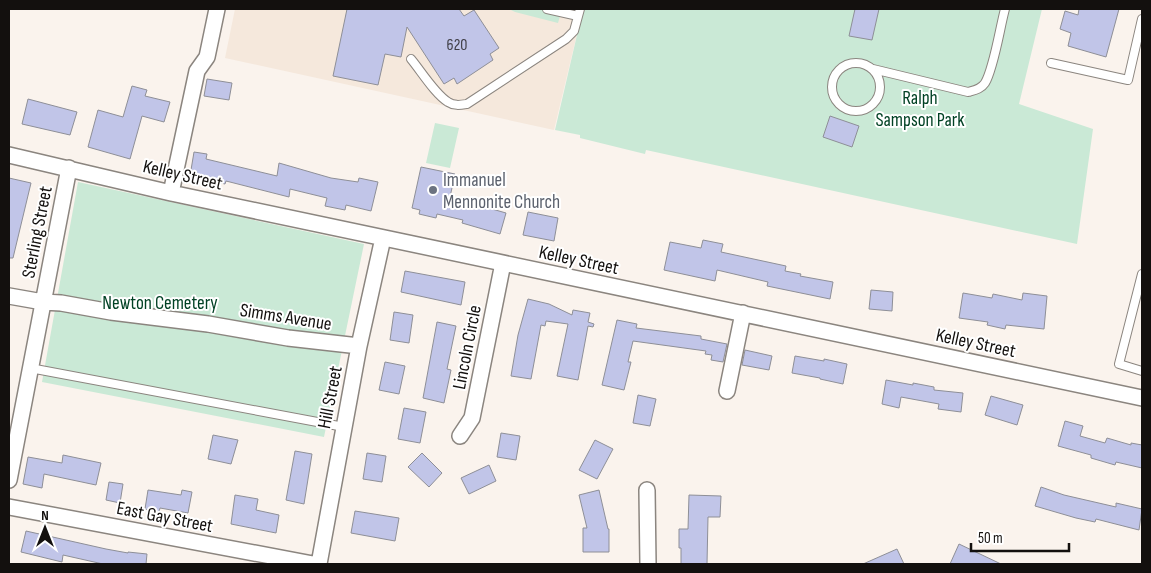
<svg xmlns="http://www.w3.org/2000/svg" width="1151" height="573" font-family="'Sofia Sans Condensed',sans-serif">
	<rect width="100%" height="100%" fill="#faf3ed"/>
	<path fill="#f5e8dc" d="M235 9H583L554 130 225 58Z"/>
	<path fill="#cae9d6" d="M509 9H562L558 23 515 12Z
		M583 9H1042L1019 104 1093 129 1077 244 646 150 645 154 580 138V135L555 130Z
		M435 123 459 128 450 168 426 163Z
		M78 182 364 244 324 437 42 382Z"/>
	<path fill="#c1c5e8" stroke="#8e8f97" d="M347 9H459L464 16 474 10 499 48 490 54 493 60 457 84 454 78 444 84 407 27 401 57 385 54 378 85 333 76Z
		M855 9H879L872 40 849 36Z
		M1079 9H1119L1106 57 1068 46 1071 33 1060 29 1065 11 1078 15Z
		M207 79 232 83 229 100 204 96Z
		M132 86 147 90 145 96 170 102 164 122 142 116 130 159 88 147 98 110 123 117Z
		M28 99 77 112 70 135 22 124Z
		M830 116 859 126 852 147 823 137Z
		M194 152 207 154 206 159 277 176 279 163 331 178 358 182 359 178 378 182 371 211 346 205 345 210 325 206 327 198 290 189 289 197 226 181 225 184 190 176Z
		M421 167 455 174 450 197 506 213 500 234 462 223 463 220 437 214 436 218 419 214 420 210 412 208Z
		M9 178 31 183 13 258H9Z
		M528 212 558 218 554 241 523 235Z
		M703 240 723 244 721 252 786 266 785 271 801 274 800 276 833 282 830 299 767 286 768 282 717 270 715 281 664 270 670 242 701 248Z
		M405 271 465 282 461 305 401 292Z
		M871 290 893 292 892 311 869 309Z
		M963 293 992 298 993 294 1022 300 1023 293 1047 296 1044 329 1006 325 1005 329 987 325 988 322 959 318Z
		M528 299 549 304 572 315 573 310 590 313 588 322 594 324 593 327 588 326 578 380 557 376 568 324 546 321 545 326 541 325 531 379 511 376 518 335Z
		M394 312 413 315 409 343 390 340Z
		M617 320 637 324 636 328 701 336V339L727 344 723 362 711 360 712 355 705 354 706 351 633 341 628 362H631L624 390 602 385Z
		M437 322 456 326 447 369 451 370 444 403 423 398Z
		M745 350 772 356 769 370 742 365Z
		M795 356 824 361V359L847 364 843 384 820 379V378L792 373Z
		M385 362 405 366 399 394 379 390Z
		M886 380 913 385V383L934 387V390L963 393 961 412 938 409 939 404 901 397 899 408 882 404Z
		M638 395 656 399 650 426 633 423Z
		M991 396 1023 405 1017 425 985 415Z
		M404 408 426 412 420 443 398 439Z
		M1065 421 1083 426 1080 436 1105 443 1107 438 1131 445V443L1142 445V468L1116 462 1115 465 1091 458V455L1058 446Z
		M501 433 520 436 516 460 497 457Z
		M213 435 238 440 231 464 208 459Z
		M595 440 613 449 597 479 579 470Z
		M295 451 312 454 304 504 286 500Z
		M367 453 386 456 382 482 363 479Z
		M422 453 442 473 429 487 408 467Z
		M63 455 101 463 96 485 44 474 42 488 23 484 28 457 62 463Z
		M489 465 496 481 469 494 461 478Z
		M109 482 123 484 120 503 106 500Z
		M1041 487 1064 495 1116 507V503L1142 509 1139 530 1096 519 1095 522 1076 518 1035 506Z
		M148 490 181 495 182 490 192 492 188 513 160 508 159 512 145 509Z
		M599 490 608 529H609V552H583V528H587L579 495Z
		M235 495 258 499 256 510 279 515 276 533 231 524Z
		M689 495 721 496 720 517H708L707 564H681V548H679V529H688Z
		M355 511 399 518 395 541 351 533Z
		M26 531 106 549 128 553V552L147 554 146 564H103L63 555 62 562 21 552Z
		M959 544 1001 564H950Z
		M897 549 904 564H863Z"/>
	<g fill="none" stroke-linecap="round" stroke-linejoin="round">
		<g stroke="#8b857f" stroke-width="10">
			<path id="lane" d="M547 9 578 16
				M411 59C421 71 435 94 448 102 454 106 460 105 467 104L566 39 574 31 580 9
				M832 87a24 24 0 1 1 48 0a24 24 0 1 1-48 0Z
				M1051 63 1128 80 1142 19
				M873 69 968 92C975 90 981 89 985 83 994 68 1000 27 1005 9
				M1142 274 1119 364 1142 371
				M30 368 344 427"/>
		</g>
		<g stroke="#8b857f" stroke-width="18">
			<path id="street" d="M9 155 171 193 1142 398
				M171 193 197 71 207 57 217 9
				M9 296 43 302 61 303 111 312 208 324 288 338 359 346
				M727 391 743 313
				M460 436 472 418 503 263
				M9 480 69 168
				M647 490 648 564
				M9 507 313 564
				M319 564 359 346 383 238"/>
		</g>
		<use href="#lane" stroke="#fff" stroke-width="8"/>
		<use href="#street" stroke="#fff" stroke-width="15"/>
	</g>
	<circle fill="#6b7280" stroke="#fff" stroke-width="2" cx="433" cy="190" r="5"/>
	<g text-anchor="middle" stroke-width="4" stroke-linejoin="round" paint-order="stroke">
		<g font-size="16" fill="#3e3d44">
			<text x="457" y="50">620</text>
		</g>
		<g font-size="19" fill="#004124" stroke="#fff">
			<text x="920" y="104">Ralph<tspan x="920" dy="22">Sampson Park</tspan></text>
			<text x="160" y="309">Newton Cemetery</text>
		</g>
		<g font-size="19" fill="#13100e" stroke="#fff">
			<text transform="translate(183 174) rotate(13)" y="7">Kelley Street</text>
			<text transform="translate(36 232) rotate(-79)" y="7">Sterling Street</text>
			<text transform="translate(579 259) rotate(12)" y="7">Kelley Street</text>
			<text transform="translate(286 316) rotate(9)" y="7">Simms Avenue</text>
			<text transform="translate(976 342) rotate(12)" y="7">Kelley Street</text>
			<text transform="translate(466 347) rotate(-79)" y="7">Lincoln Circle</text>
			<text transform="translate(329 397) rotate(-79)" y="7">Hill Street</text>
			<text transform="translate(165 516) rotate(11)" y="7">East Gay Street</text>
		</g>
		<g font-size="19" fill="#5b616d" stroke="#fff" text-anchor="start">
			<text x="443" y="186">Immanuel<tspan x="443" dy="22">Mennonite Church</tspan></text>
		</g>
	</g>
	<rect width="1151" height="573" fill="none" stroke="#13100e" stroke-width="20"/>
	<g transform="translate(45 528)" stroke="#ffffff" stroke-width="4" paint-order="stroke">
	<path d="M0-4L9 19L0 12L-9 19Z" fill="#13100e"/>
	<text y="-8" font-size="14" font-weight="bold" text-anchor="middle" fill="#13100e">N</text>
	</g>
	<path d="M971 543v8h98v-8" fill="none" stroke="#13100e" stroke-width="2.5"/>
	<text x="978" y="543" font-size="15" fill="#13100e" stroke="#ffffff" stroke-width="4" paint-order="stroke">50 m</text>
</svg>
